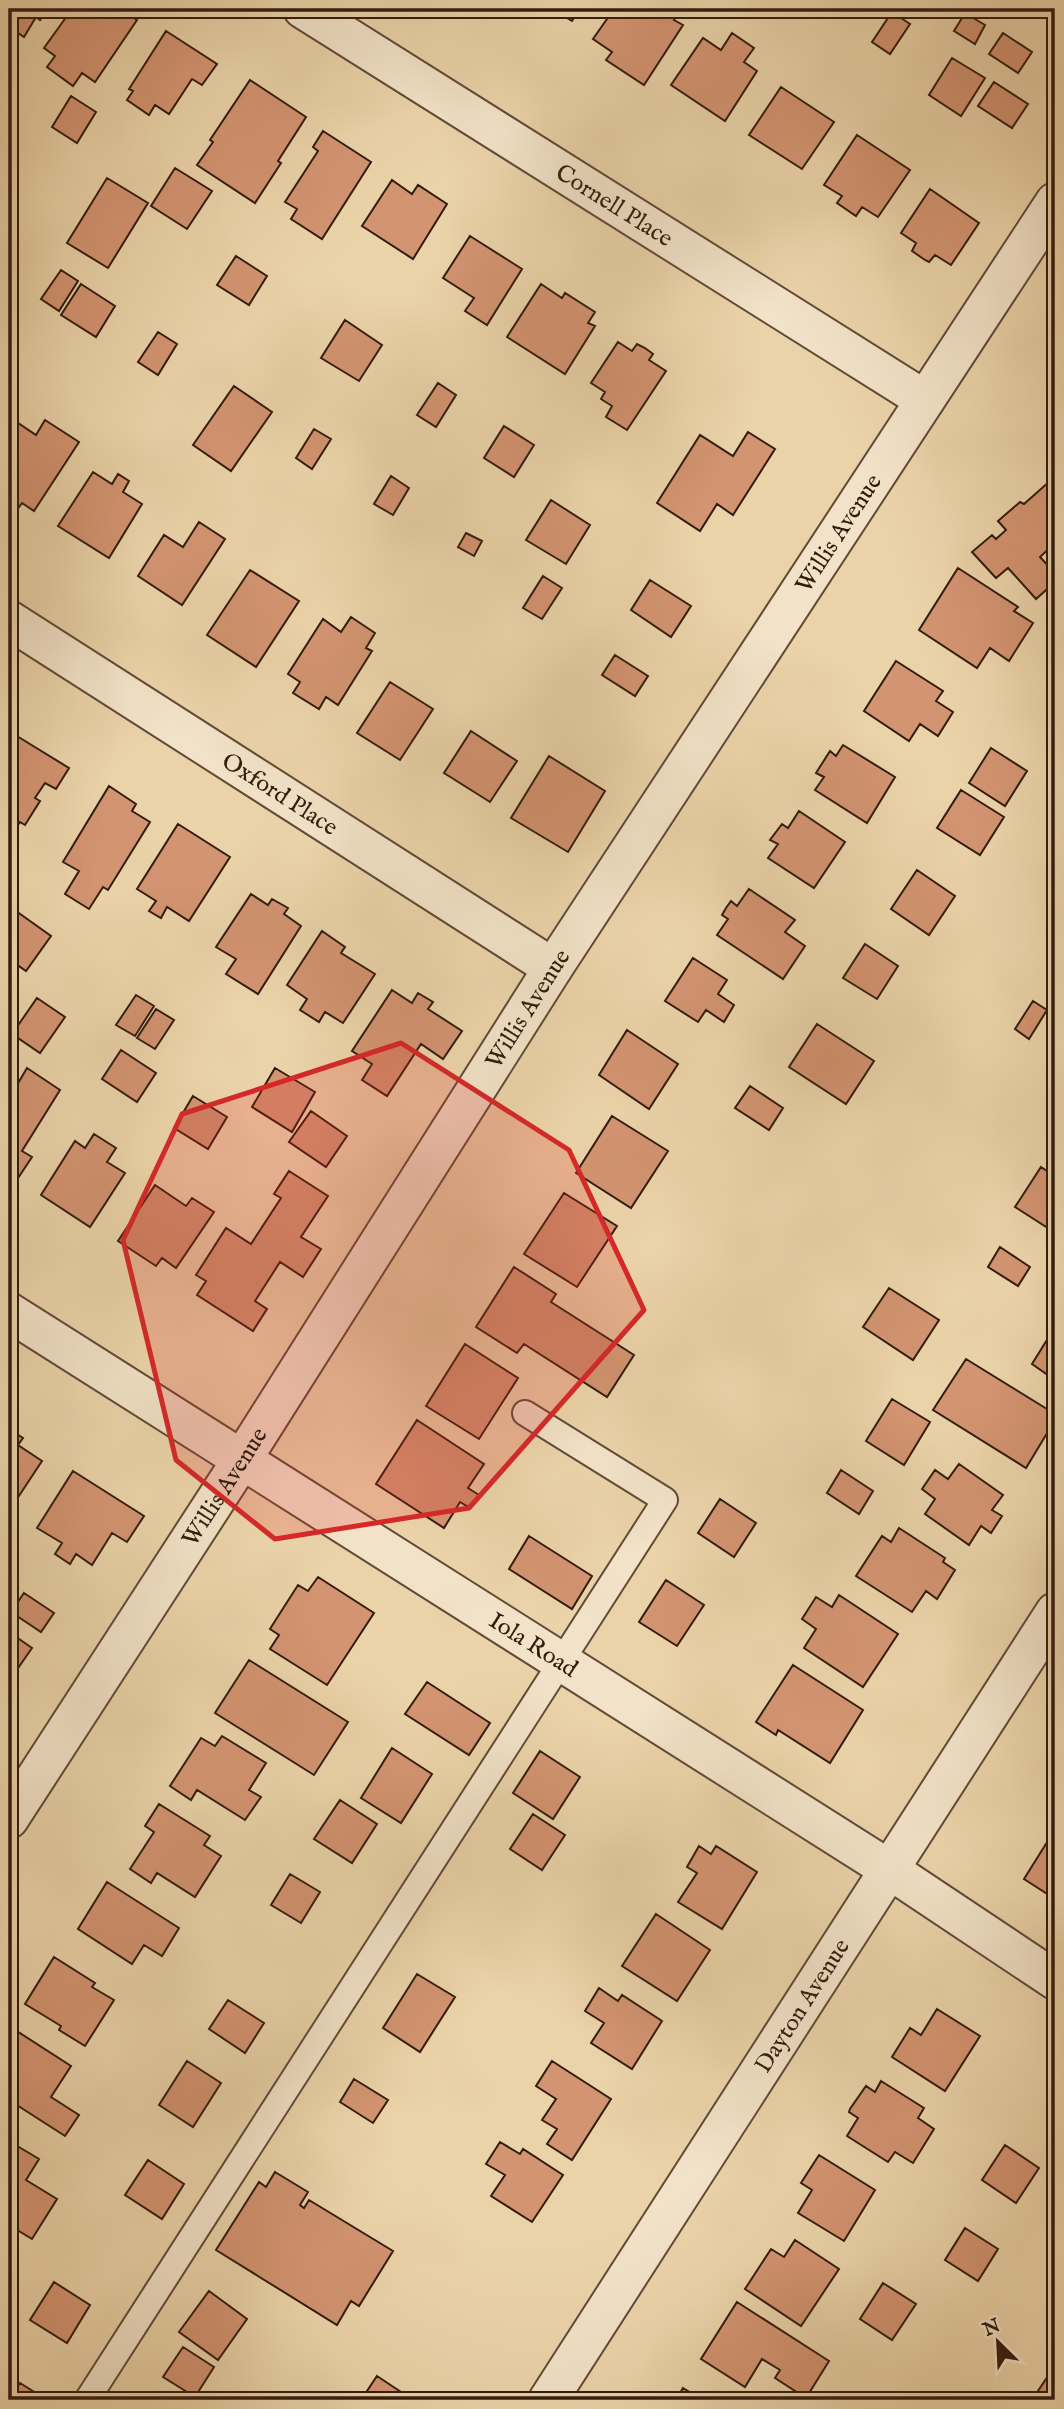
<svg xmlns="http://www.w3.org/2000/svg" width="1064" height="2409" font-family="'IM FELL English',serif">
	<rect width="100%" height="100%" fill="#ebd3a9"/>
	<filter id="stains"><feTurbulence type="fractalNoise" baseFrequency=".00286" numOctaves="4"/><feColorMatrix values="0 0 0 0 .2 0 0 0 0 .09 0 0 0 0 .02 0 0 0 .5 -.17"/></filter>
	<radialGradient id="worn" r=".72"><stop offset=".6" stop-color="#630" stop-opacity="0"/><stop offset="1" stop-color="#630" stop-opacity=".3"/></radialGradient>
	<path fill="#d39471" stroke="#331c0f" stroke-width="2" d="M9 9H47L40 20 36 17 24 37 9 27Z
		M72 9H121L137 20 95 82 82 73 73 86 47 67 55 56 44 48Z
		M552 9H580L572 21Z
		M614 9H682L674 20 683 25 644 85 606 60 612 52 593 39Z
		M892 12 910 24 890 54 872 42Z
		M965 13 985 25 975 44 954 31Z
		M166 31 217 64 202 85 192 79 169 114 155 105 149 115 127 100 133 91 129 89Z
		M732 33 754 48 744 62 757 71 725 121 671 85 703 38 721 50Z
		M1003 33 1032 52 1018 73 989 54Z
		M952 58 985 78 961 116 929 95Z
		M250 80 306 117 278 161 281 163 255 203 197 165 213 142 210 140Z
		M994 82 1028 104 1012 128 978 106Z
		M781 87 834 122 802 169 749 135Z
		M71 96 96 112 77 143 52 127Z
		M323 131 371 162 322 239 291 219 297 209 285 202 318 151 313 147Z
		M857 135 910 170 878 217 862 207 856 216 837 203 842 196 824 185Z
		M175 168 212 191 187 229 151 206Z
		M107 178 148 203 108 268 67 243Z
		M392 180 412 194 418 185 447 204 413 259 362 226Z
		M930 189 979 223 951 265 935 255 929 262 925 260 912 251 916 243 901 233Z
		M470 236 522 269 487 325 465 311 474 298 443 278Z
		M236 256 267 276 249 305 217 285Z
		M61 270 78 281 59 311 41 299Z
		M81 284 115 306 96 337 61 315Z
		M541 284 562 298 565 293 595 312 588 323 595 326 565 374 507 337Z
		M345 320 382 345 359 381 321 358Z
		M158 332 177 344 158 375 138 362Z
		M618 342 632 351 637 344 645 348 653 354 649 360 666 371 627 430 606 417 612 406 601 399 605 392 591 383Z
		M438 383 456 395 436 427 417 415Z
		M234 386 272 412 231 471 193 445Z
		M45 420 79 442 34 511 22 503 14 514 9 512V437L18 423 36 435Z
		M504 426 534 445 514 477 484 458Z
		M314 429 331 439 312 469 296 458Z
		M748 432 775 449 733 515 717 504 700 531 657 503 700 435 733 456Z
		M93 472 112 484 118 474 129 481 123 492 142 504 109 558 58 526Z
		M391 476 409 488 393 515 374 504Z
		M1051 480 1055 484V543L1040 557 1055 573V582L1036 599 1008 568 996 578 972 552 992 535 996 539 1006 530 998 521 1020 502 1024 504Z
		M551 500 590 525 566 564 526 540Z
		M199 522 225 539 182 605 138 576 164 535 183 547Z
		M466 533 482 541 474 556 458 547Z
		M958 568 1018 607 1014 611 1033 623 1009 661 990 648 977 668 919 630Z
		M250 570 299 601 256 667 207 635Z
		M543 576 562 588 542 619 523 608Z
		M650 580 691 606 671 637 631 610Z
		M351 617 375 633 366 648 372 651 338 705 326 697 319 709 293 693 300 682 288 674 323 619 341 632Z
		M615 655 648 676 635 696 602 675Z
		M896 661 943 691 936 701 953 712 938 736 920 724 909 741 864 711Z
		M390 682 433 709 400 760 357 733Z
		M471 731 517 761 490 802 444 773Z
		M12 733 69 768 56 789 45 783 35 798 40 801 25 825 20 822 12 834 9 832V739Z
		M843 745 895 777 867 823 815 790 824 777 816 773 830 751 836 756Z
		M991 748 1027 771 1005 806 969 783Z
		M549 756 605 791 568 852 511 818Z
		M109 786 136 804 132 811 150 822 108 890 103 887 89 909 65 894 79 871 63 862Z
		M961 790 1004 817 980 855 937 828Z
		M799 811 845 842 814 888 768 858 778 844 770 840 782 824 788 828Z
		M178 824 230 857 189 921 167 907 161 918 149 911 156 901 137 889Z
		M917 870 955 896 929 935 891 909Z
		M749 889 795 920 785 932 805 946 783 979 717 935 728 919 722 915 726 908 731 901 737 906Z
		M251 894 268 905 272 899 288 908 284 914 301 926 258 994 226 974 236 959 216 947Z
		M9 906 51 936 26 971 9 959Z
		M322 931 345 947 341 953 375 974 343 1023 325 1012 319 1022 300 1010 307 999 287 985Z
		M865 944 898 966 877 999 843 978Z
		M693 958 727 980 718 994 734 1005 724 1022 706 1010 698 1022 665 1001Z
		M392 990 412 1003 418 993 433 1002 428 1009 462 1031 443 1059 421 1044 387 1096 362 1080 372 1064 352 1051Z
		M136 995 154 1006 135 1036 116 1025Z
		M37 998 65 1017 40 1053 12 1034Z
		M1033 1001 1047 1010 1029 1039 1015 1029Z
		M156 1009 174 1020 155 1049 137 1038Z
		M817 1024 874 1061 846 1104 789 1067Z
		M627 1030 678 1064 649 1109 599 1075Z
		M121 1050 156 1073 137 1102 102 1079Z
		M27 1068 60 1090 22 1151 32 1157 18 1178 9 1172V1080L17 1085Z
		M275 1068 315 1092 292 1132 252 1107Z
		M750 1086 783 1108 769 1130 735 1108Z
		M193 1096 227 1117 208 1149 174 1128Z
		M311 1111 347 1136 326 1167 289 1142Z
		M612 1116 668 1151 631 1208 576 1173Z
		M94 1134 116 1148 107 1162 125 1173 90 1227 41 1195 75 1141 85 1148Z
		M1041 1167 1055 1176 1054 1232 1015 1207Z
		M289 1171 328 1196 301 1237 321 1249 303 1277 280 1262 255 1301 267 1309 253 1331 197 1295 206 1281 196 1275 226 1228 251 1244 281 1198 274 1194Z
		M155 1185 186 1206 192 1198 214 1212 176 1268 162 1258 156 1266 118 1241Z
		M564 1193 617 1226 577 1287 524 1254Z
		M1000 1247 1030 1267 1018 1286 988 1267Z
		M514 1267 556 1294 551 1302 634 1355 607 1397 524 1344 517 1353 476 1327Z
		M889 1288 939 1320 913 1360 863 1327Z
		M1055 1327V1380L1032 1364Z
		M465 1344 518 1378 479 1439 426 1406Z
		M966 1359 1055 1414V1420L1026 1468 933 1410Z
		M892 1399 930 1422 904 1465 866 1441Z
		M417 1420 484 1464 468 1488 479 1495 474 1503 470 1508 460 1502 444 1528 376 1484Z
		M9 1429 23 1438 18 1445 42 1461 9 1511Z
		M959 1464 1003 1495 992 1510 1002 1516 991 1533 981 1526 969 1545 925 1514 935 1499 922 1489 935 1470 948 1479Z
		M841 1470 873 1491 859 1514 827 1493Z
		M73 1471 144 1516 127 1542 112 1533 92 1565 76 1554 70 1564 55 1554 62 1543 37 1528Z
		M720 1499 756 1523 734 1557 698 1533Z
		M899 1528 945 1558 943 1562 955 1570 937 1599 926 1591 912 1612 856 1576 882 1536 891 1542Z
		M529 1536 592 1576 572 1609 509 1569Z
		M318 1577 374 1613 327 1685 270 1649 279 1635 270 1629 275 1621 298 1585 308 1591Z
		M666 1580 704 1605 677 1646 639 1622Z
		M24 1593 54 1613 41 1632 11 1612Z
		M839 1595 898 1634 863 1687 804 1648 816 1629 802 1619 816 1597 832 1607Z
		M9 1632 32 1648 9 1681Z
		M249 1660 348 1722 314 1775 215 1713Z
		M793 1665 863 1710 830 1763 778 1730 776 1735 756 1722Z
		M427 1682 490 1723 469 1755 405 1714Z
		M222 1736 266 1763 249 1790 261 1797 245 1820 197 1790 191 1800 170 1786 201 1738 215 1746Z
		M392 1748 432 1774 401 1823 361 1798Z
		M540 1751 580 1777 553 1819 513 1793Z
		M340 1800 377 1824 352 1863 314 1839Z
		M159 1804 210 1836 204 1845 221 1856 195 1897 157 1873 151 1883 130 1869 154 1832 145 1826Z
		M533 1814 565 1835 542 1870 510 1849Z
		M1054 1831 1055 1832V1899L1024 1879Z
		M699 1846 711 1854 716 1846 757 1872 722 1929 678 1902 697 1873 687 1867Z
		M290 1874 320 1892 301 1923 271 1905Z
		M107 1882 179 1928 162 1956 144 1945 132 1964 78 1929Z
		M656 1914 710 1950 677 2001 622 1966Z
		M54 1957 95 1983 92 1987 114 2000 85 2046 59 2030 61 2026 25 2004Z
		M417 1974 455 1997 420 2052 383 2028Z
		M599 1988 618 2001 622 1995 662 2021 632 2069 591 2043 604 2023 585 2011Z
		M228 2000 264 2023 245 2053 209 2029Z
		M937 2009 980 2036 945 2091 892 2057 910 2028 921 2035Z
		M9 2026 71 2066 51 2097 79 2115 65 2136 9 2100Z
		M187 2061 221 2083 193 2127 159 2105Z
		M552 2061 611 2099 572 2160 547 2144 557 2129 542 2120 556 2099 536 2086Z
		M354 2079 388 2100 373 2123 340 2102Z
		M881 2081 924 2108 918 2118 934 2129 913 2163 895 2152 888 2162 847 2136 858 2118 849 2112 850 2109 866 2086 875 2092Z
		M9 2141 39 2159 26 2180 57 2199 32 2239 9 2225Z
		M500 2142 520 2154 523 2149 563 2175 532 2222 491 2196 505 2175 486 2164Z
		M1005 2145 1039 2168 1016 2203 982 2180Z
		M819 2155 875 2190 844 2241 798 2213 812 2190 801 2183Z
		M148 2160 184 2184 162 2219 125 2195Z
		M275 2172 308 2192 300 2205 304 2208 309 2200 393 2251 359 2306 351 2301 337 2325 216 2250 259 2182 266 2187Z
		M965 2228 998 2249 978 2281 945 2260Z
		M795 2240 839 2269 801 2326 745 2289 771 2249 784 2257Z
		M54 2282 90 2305 67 2343 30 2320Z
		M883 2283 916 2304 892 2340 860 2319Z
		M209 2291 247 2319 218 2360 179 2332Z
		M737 2302 829 2361 806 2398 775 2378 780 2370 762 2359 745 2387 701 2359Z
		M183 2347 214 2367 195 2397 163 2377Z
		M1054 2367 1055 2400H1032Z
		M377 2376 413 2400H361Z
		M20 2383 47 2400H9Z
		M683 2388 703 2400H676Z"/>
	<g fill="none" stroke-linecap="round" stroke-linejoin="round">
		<g stroke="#614a36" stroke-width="28">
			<path id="lane" d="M87 2400 665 1500 525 1413"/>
		</g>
		<g stroke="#614a36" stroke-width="42">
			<g id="street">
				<path id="s1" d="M303 9 925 400"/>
				<path id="s2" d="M9 620 553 968"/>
				<path id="s3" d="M9 1312 890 1870 1055 1980"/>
				<path id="s4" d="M9 1819 241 1461 553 968 1055 202"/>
				<path id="s5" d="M548 2400 1055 1612"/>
			</g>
		</g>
		<use href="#lane" stroke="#f2e2c7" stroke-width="24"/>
		<use href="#street" stroke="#f2e2c7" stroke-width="38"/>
	</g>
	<path fill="#d62828" fill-opacity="0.2" stroke="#d62828" stroke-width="5" stroke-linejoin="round" d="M401 1043 569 1150 644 1310 469 1508 275 1539 176 1460 123 1240 182 1114Z"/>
	<g text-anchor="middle" stroke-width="5" stroke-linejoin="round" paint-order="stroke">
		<g font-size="24" fill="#331c0f" stroke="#f2e2c7">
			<text dy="8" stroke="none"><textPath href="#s1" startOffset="368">Cornell Place</textPath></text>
			<text dy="8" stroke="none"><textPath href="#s4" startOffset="1530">Willis Avenue</textPath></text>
			<text dy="8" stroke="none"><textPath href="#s2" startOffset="322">Oxford Place</textPath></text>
			<text dy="8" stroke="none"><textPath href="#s4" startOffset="962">Willis Avenue</textPath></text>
			<text dy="8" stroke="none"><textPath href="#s4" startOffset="396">Willis Avenue</textPath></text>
			<text dy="8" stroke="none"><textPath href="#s3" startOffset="621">Iola Road</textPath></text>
			<text dy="8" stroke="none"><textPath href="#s5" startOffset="469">Dayton Avenue</textPath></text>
		</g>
	</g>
	<rect width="1064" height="2409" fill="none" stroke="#ebd3a9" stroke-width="35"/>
	<rect x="10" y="10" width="1043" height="2388" fill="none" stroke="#331c0f" stroke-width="3.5"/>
	<rect x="18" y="18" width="1029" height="2374" fill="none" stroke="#331c0f" stroke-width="2"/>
	<g transform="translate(998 2342) rotate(336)" stroke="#f2e2c7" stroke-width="5" paint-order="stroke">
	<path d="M0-5L12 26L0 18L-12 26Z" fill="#331c0f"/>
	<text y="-10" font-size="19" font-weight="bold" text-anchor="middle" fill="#331c0f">N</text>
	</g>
	<rect width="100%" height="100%" filter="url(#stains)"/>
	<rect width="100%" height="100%" fill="url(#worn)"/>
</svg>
